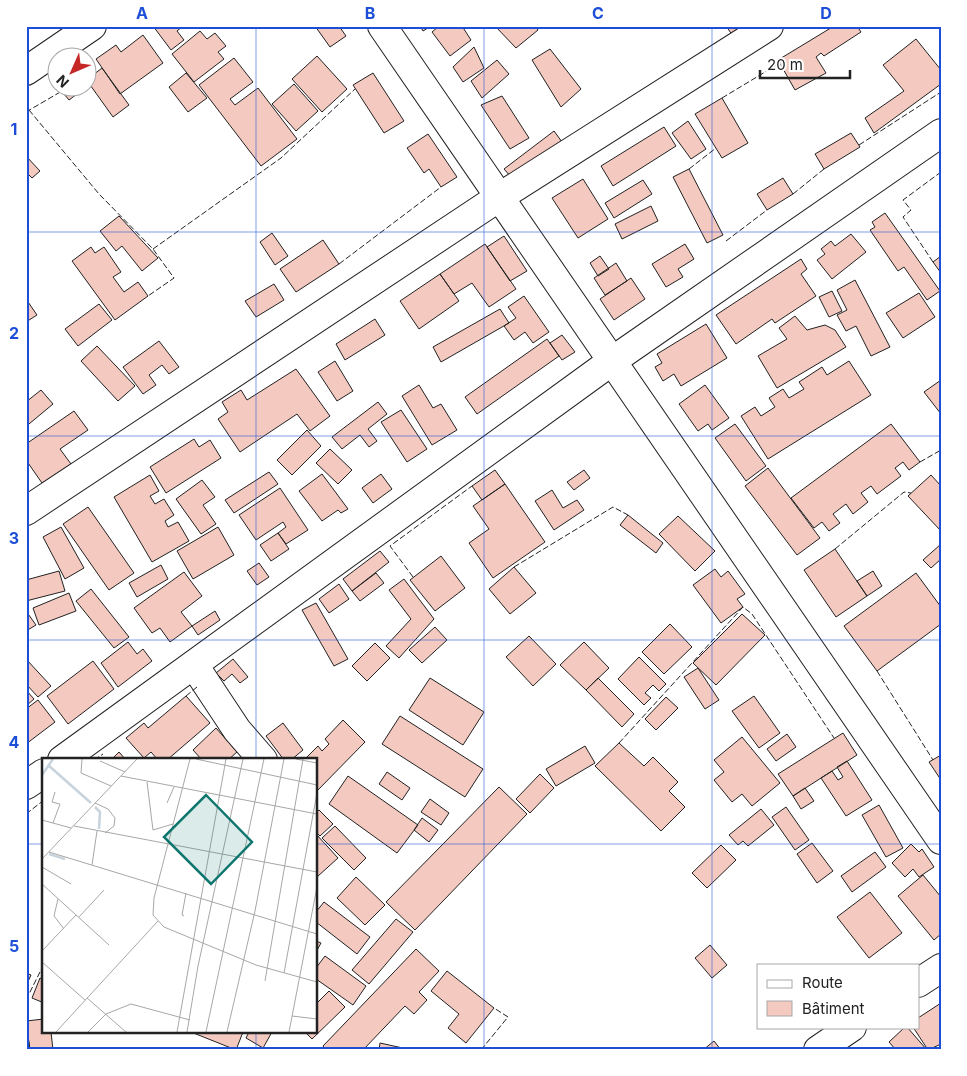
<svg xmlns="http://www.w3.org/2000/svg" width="967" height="1076" font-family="Inter,sans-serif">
	<rect width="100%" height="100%" fill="#fff"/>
	<path fill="#f3c9c0" stroke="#222" d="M153 26H183L177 31 184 40 171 50Z
		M315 26H339L346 36 330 47Z
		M420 26H431L423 31Z
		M439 26H462L471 40 450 56 432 32Z
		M495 26H535L538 30 516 48Z
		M726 26H754L735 39Z
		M834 26H857L861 32 824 56 821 53 816 57 826 73 795 90 778 60Z
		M200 31 207 39 215 33 226 46 218 52 224 59 194 82 172 54Z
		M143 35 163 63 120 94 96 59 116 45 121 52Z
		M916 39 941 70V84L874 133 865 118 904 91 883 65Z
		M474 47 484 68 463 82 453 67Z
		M550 49 581 89 561 107 532 60Z
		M317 56 347 89 322 112 292 79Z
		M234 58 253 82 230 99 235 105 258 88 297 139 261 166 199 85Z
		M497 60 509 74 482 98 471 81Z
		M102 68 129 105 113 117 88 82V79Z
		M186 73 207 98 188 112 169 87Z
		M373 73 404 121 384 133 353 85Z
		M294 84 318 111 296 131 272 104Z
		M59 88H85L69 100Z
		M502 96 529 138 510 149 481 105Z
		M722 98 748 143 722 158 695 114Z
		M688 121 706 149 691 159 672 133Z
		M664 127 676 146 613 186 601 166Z
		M554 131 565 146 518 185 504 169Z
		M851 133 860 147 824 169 815 154Z
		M428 134 457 177 441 187 429 169 424 173 407 148Z
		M26 156 40 171 32 178 26 172Z
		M689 169 723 235 707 243 673 177Z
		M783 178 793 194 767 210 757 194Z
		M583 179 608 219 578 238 552 198Z
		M643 180 652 194 614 218 605 203Z
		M651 206 658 221 622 239 615 224Z
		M885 213 940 291 927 300 904 267 898 271 870 230 875 227 872 222Z
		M119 216 158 258 142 271 122 246 116 251 100 231Z
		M272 233 288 256 275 265 260 242Z
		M851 234 866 252 832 279 817 260 825 254 821 249 831 241 835 246Z
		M504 236 527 271 510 281 487 247Z
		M323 240 339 264 296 292 280 269Z
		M485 244 516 289 489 307 472 283 454 294 440 274Z
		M685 244 694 259 678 269 683 277 666 287 652 264Z
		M91 247 95 253 104 247 121 272 113 277 124 292 138 282 148 296 115 320 72 261Z
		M600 256 609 269 598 276 590 263Z
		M941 256V273L933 262Z
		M801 259 807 269 801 274 816 296 775 323 772 319 736 344 716 315Z
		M616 263 627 281 605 295 594 278Z
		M440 274 459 301 419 329 400 301Z
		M631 278 645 299 614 320 600 299Z
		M855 280 890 347 871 356 856 326 846 331 837 315 847 310 837 290Z
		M274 284 284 300 256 317 245 301Z
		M832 291 842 311 829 317 819 297Z
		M919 293 935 317 903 338 886 313Z
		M524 296 549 332 533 343 525 332 514 340 504 326 516 318 508 307Z
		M26 299 37 315 26 322Z
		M99 304 112 320 78 346 65 329Z
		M500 309 509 323 441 362 433 347Z
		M795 316 807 330 825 325 835 330 846 347 777 388 758 356 787 339 779 328Z
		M375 319 385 335 345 360 336 344Z
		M706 324 727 358 681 386 674 374 663 381 655 367 662 363 657 354Z
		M562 335 575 352 562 360 550 343Z
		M547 339 559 356 477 414 465 397Z
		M159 341 179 367 169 374 162 365 149 375 156 385 143 394 123 367Z
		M97 346 135 386 118 401 81 361Z
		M335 361 353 391 337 401 318 372Z
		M849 361 871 395 768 459 741 416 755 407 761 416 775 407 769 398 783 389 789 398 804 389 799 382 822 367 827 375Z
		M296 369 330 416 310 431 297 414 240 452 218 419 228 412 222 402 241 390 247 400Z
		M941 380V414L924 392Z
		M419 385 433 408 441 404 457 430 432 445 402 396Z
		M705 385 729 418 712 430 708 424 698 431 679 404Z
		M41 390 53 404 29 424 26 421V402Z
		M378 402 387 414 368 429 377 441 369 447 360 435 342 449 332 437Z
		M401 410 427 449 407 462 381 422Z
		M74 411 88 430 60 449 71 464 42 483 26 460V444Z
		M735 424 766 466 746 481 715 438Z
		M891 424 920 462 909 470 903 462 895 468 901 476 877 494 871 486 861 493 868 502 853 514 846 504 833 514 840 523 829 531 822 522 814 528 791 498Z
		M307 430 321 446 292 475 277 460Z
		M194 439 199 447 210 440 221 458 166 493 150 467Z
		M330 449 352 470 338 484 316 463Z
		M768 468 820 538 797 555 745 486Z
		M495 470 505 484 482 500 472 486Z
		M584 470 590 478 574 490 567 482Z
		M269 472 278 484 234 513 225 500Z
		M322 474 348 509 341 513 338 510 322 521 299 491Z
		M381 474 392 489 373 503 362 488Z
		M150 475 159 491 150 496 155 504 164 499 174 515 165 521 168 527 178 522 189 541 152 562 114 497Z
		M931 475 941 486V531L908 496Z
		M202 480 215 497 203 505 216 524 201 534 176 499Z
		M505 484 545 542 493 578 469 543 489 529 473 506Z
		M280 488 308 530 286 544 278 533 286 527 283 522 256 540 239 515Z
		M552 490 563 508 577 500 584 510 554 530 535 501Z
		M88 507 134 573 109 590 63 524Z
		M628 515 663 543 656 553 620 525Z
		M678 516 715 551 695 571 659 534Z
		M61 527 84 568 65 579 43 537Z
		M218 527 234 555 193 579 177 551Z
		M278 533 289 549 271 561 260 545Z
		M941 544V559L931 568 923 560Z
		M835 549 867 596 836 617 804 570Z
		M380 551 389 562 352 591 343 579Z
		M441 556 465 588 435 611 410 580Z
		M259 563 269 577 257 585 247 571Z
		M161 565 168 579 137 597 129 583Z
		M514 567 536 593 510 614 489 589Z
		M715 569 721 577 728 571 745 594 737 599 743 607 721 623 693 585Z
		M59 571 65 591 26 601V580Z
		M873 571 882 586 867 596 857 581Z
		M184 572 202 596 181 612 192 626 170 642 160 628 152 633 134 608Z
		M376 573 384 583 360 601 352 591Z
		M916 573 941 607V624L877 671 844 626Z
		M404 579 434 619 399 658 386 646 411 619 389 590Z
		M339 584 349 599 329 613 319 599Z
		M91 589 129 637 114 648 76 601Z
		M69 593 76 611 39 625 33 608Z
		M316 603 348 659 334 666 302 610Z
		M26 611 36 625 26 631Z
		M215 611 220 620 198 635 192 626Z
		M742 614 765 635 716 685 693 663Z
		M670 624 692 647 664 674 642 652Z
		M435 627 447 640 422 663 409 650Z
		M529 636 556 664 533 686 506 657Z
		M128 642 137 654 143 649 152 661 118 687 101 663Z
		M584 642 609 668 586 690 560 665Z
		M375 643 390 658 367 681 352 666Z
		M639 657 666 684 659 691 653 685 645 693 651 698 644 705 618 679Z
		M26 659 51 686 38 697 26 684Z
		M233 659 248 677 240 683 232 674 224 681 216 673Z
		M93 661 114 689 68 724 47 696Z
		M698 668 719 700 705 709 684 677Z
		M430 678 484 712 463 745 409 710Z
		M598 678 634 714 622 727 586 690Z
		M26 690 34 699 26 706Z
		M186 696 210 723 167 760H158L151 752 144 758 126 738 144 723 148 728Z
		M754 696 780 733 759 748 732 711Z
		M666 697 678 708 656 730 645 719Z
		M38 700 55 722 26 744V709Z
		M400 716 483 769 465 797 382 744Z
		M343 720 365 742 316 792V760H304L318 746 322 751 329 744 325 739Z
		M283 723 303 750 291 760H284L266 736Z
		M216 728 237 752 228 760H202L193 750Z
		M843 733 857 755 793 796 778 774Z
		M787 734 796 747 776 761 767 749Z
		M742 737 780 783 752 806 742 794 732 802 714 780 724 772 714 760Z
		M619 743 644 766 653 757 678 782 669 791 685 807 661 831 595 766Z
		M585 746 595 763 556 786 546 769Z
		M119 752 126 760H111Z
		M941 755V780L929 762Z
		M847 761 872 800 846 816 821 778 832 771 838 780 843 777 837 767Z
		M387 772 410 788 402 800 379 784Z
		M540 774 554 788 530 813 516 799Z
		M348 776 418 825 397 853 329 804Z
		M499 787 527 814 415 930 386 902Z
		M805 788 814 801 801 809 793 796Z
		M430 799 449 813 441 825 421 812Z
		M879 805 903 848 886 857 862 815Z
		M786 807 809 840 795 850 772 817Z
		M761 809 774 825 748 846 743 841 738 845 729 835Z
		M319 810 333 824 320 836 316 832V812Z
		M422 818 438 830 429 842 414 830Z
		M335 826 366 858 354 870 322 838Z
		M316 834 338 858 317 877H316Z
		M812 843 833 871 817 883 797 854Z
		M911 844 919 852 922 849 934 867 919 877 913 869 905 877 892 863Z
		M721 845 736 860 707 888 692 873Z
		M875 852 886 867 852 892 841 876Z
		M923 875 941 897V934L934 940 898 896Z
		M356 877 385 905 365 925 337 898Z
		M870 892 902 933 869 958 837 917Z
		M324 902 370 937 357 954 316 922V912Z
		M396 919 413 932 369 984 352 970Z
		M316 941 321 943 316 952Z
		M710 945 727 965 712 978 695 958Z
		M416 949 439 971 419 992 427 1000 414 1014 405 1006 363 1050H326L323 1046Z
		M325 956 366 986 353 1005 316 979V968Z
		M447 971 494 1008 466 1043 448 1028 459 1014 431 991Z
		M26 973 31 975 26 986Z
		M40 978 44 980V1003L32 998Z
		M329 991 345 1007 312 1039 305 1032H316V1004Z
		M941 1003V1044L928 1050 913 1027H918V1018Z
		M44 1019V1032H51L53 1050H30L26 1021Z
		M26 1024 30 1050H26Z
		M905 1027H907L927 1050H896L889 1042Z
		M191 1032H243L236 1050Z
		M249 1032H272L263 1048 246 1038Z
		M714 1041 721 1050H703Z
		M380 1043 412 1050H379Z"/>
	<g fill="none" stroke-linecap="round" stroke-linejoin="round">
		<g stroke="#222" stroke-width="30">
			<path id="minor" d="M26 71 92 26
				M26 511 498 198 769 26
				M194 665 237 730 263 760
				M62 760 612 361 941 133
				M26 785 44 773
				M918 983 941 968
				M818 1050 852 1027"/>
		</g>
		<g stroke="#222" stroke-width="30">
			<path id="tertiary" d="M382 26 941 840"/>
		</g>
		<use href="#minor" stroke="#fff" stroke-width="28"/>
		<use href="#tertiary" stroke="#fff" stroke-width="28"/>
		<path stroke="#222" stroke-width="1" stroke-dasharray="6 2.5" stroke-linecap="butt" d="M722 98 780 63
			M29 110 99 194 153 249 174 278 148 296
			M26 112 62 91
			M859 145 941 92
			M689 169 716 148
			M793 194 824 169
			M726 241 767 210
			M153 249 281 158 355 89
			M933 262 903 217 911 210 903 200 941 172
			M339 264 441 187
			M920 462 941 450
			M835 549 904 492 911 493
			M514 567 613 507 628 515
			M413 577 390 546 472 486
			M877 671 933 760
			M186 696 197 687
			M619 743 743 607 752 614 834 738
			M94 760 103 754
			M26 814 44 800
			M26 1000 44 964
			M481 1050 508 1017 494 1008"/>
	</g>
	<path fill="none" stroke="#1d4ed8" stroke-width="1" stroke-opacity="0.55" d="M256 26V760M484 26V1050M712 26V1050M26 232H941M26 436H941M26 640H941M26 844H44M316 844H941M256 1032V1050"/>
	<g transform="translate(42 758)">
		<rect width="275" height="275" fill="#fff"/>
		<path fill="none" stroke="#c7d3dd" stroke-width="2.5" d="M6 7 49 45M0 17 11 1M53 49 58 54 57 71M7 96 23 101"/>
		<path fill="none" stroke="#a7a7a7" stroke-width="1" d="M40 1 39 15 69 28M148 1 112 140 111 157 122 169 214 207 275 224M154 1 275 27M254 1 275 5M58 3 83 14M79 18 275 56M105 24 111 72 131 66M53 45 66 51 73 60 72 68 63 75M125 45 132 29M0 62 29 70M11 65 18 46 10 44 13 34M32 68 275 114M7 94 275 176M0 101 95 1M50 107 55 73M0 109 29 126M0 126 67 187M16 141 12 158 22 171M142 158 140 157 144 135M37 159 62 132M0 193 34 157M0 204 43 242M242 215 275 35M223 223 261 1M45 240 84 274M250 258 275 261M14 274 116 163M46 274 64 256 89 246 148 262M135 274 184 1M145 274 156 208 201 1M164 274 222 1M185 274 213 153 242 1M247 274 275 129"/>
		<path fill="#0f766e" fill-opacity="0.15" stroke="#0f766e" stroke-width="2.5" d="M164 37 210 84 169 126 122 79Z"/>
		<rect width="275" height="275" fill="none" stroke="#222" stroke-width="2.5"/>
	</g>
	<rect width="967" height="1076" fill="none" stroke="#ffffff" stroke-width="55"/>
	<rect x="757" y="964" width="162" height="65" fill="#ffffff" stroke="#a7a7a7"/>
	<rect x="767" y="980" width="25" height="8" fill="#ffffff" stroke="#a7a7a7"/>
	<text x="802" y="988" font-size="15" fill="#222222">Route</text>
	<rect x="767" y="1001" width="25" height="15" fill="#f3c9c0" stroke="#a7a7a7"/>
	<text x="802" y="1014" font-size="15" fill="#222222">Bâtiment</text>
	<g transform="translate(72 72) rotate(225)"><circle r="24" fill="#ffffff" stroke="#a7a7a7"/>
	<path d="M0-4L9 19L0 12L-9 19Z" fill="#c62828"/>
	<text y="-8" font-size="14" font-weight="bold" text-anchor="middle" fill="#222222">N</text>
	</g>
	<path d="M760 70v8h90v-8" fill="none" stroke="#222222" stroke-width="2.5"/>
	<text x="767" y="70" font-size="15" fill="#222222" stroke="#ffffff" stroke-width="4" paint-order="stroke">20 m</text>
	<rect x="28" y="28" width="912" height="1020" fill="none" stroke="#1d4ed8" stroke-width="2"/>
	<g font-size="16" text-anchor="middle" font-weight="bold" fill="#1d4ed8">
		<text x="142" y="19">A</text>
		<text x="370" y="19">B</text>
		<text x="598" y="19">C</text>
		<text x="826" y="19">D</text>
		<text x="14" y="135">1</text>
		<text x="14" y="339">2</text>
		<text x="14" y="544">3</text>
		<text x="14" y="748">4</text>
		<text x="14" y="952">5</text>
	</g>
</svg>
